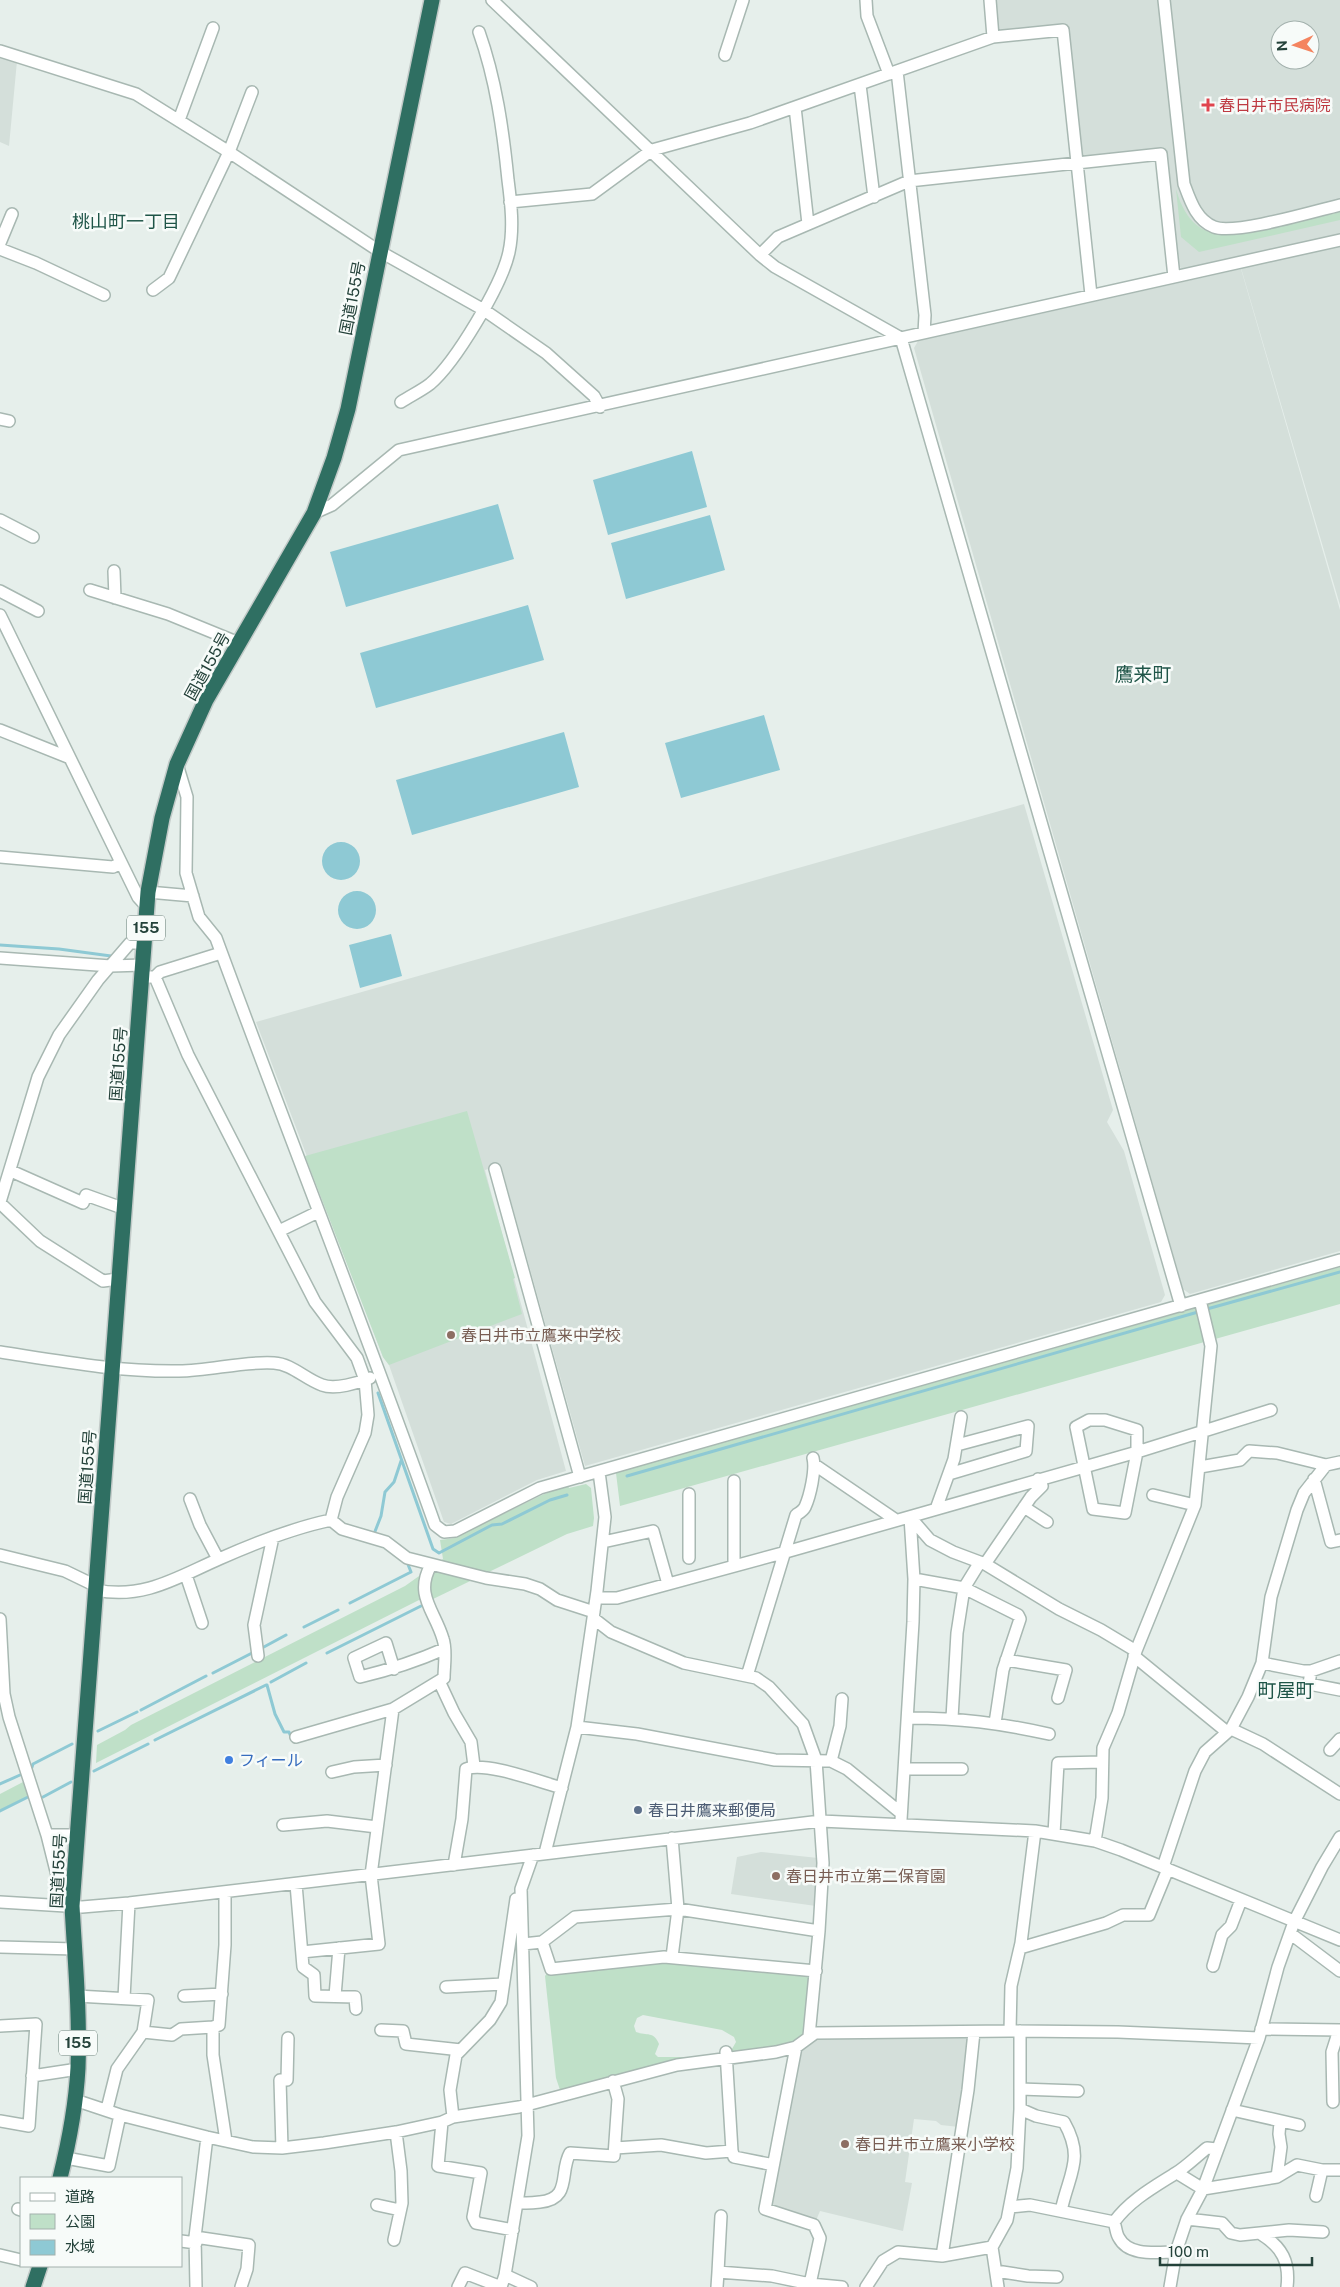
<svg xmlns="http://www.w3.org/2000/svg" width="1340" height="2287" font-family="'Public Sans','Noto Sans JP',sans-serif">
	<rect width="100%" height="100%" fill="#e6efeb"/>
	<path fill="#d4dfda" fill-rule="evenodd" d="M994 0H1340V234L1183 270 1176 263 1164 151 1085 159 1081 156 1066 25 1001 32 996 29ZM1280 30H1310V60H1280Z
		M0 56 17 61 9 146 0 142Z
		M1340 246V605L1241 268Z
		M1241 269 1340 610V1251L1190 1294 1183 1289 914 348 918 341Z
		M1024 804 1113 1110 1107 1122 1124 1151 1165 1295 1161 1302 585 1466 501 1165 485 1170 566 1471 537 1480 451 1524 444 1522 389 1365 383 1357 256 1022Z
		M761 1852 818 1858 816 1906 731 1894 737 1857Z
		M969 2035 959 2127 941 2125 936 2121 914 2119 905 2182 912 2183 903 2231 820 2211 815 2223 769 2208 798 2051 816 2037Z"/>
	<path fill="#bfe0c8" d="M1176 189C1192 246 1229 237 1275 227 1297 222 1318 217 1340 212V220L1199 252 1181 237Z
		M467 1111 515 1278 513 1279 522 1314 389 1365 383 1357 305 1156Z
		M1340 1267V1304L620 1506 616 1473Z
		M586 1484 591 1488 594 1518 593 1526 567 1534 431 1600 421 1599 96 1763 97 1745 125 1730 131 1725 405 1586 443 1559 440 1540 455 1538 542 1495 568 1485 569 1488Z
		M23 1782 28 1796 0 1810V1794Z
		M663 1960 811 1976 805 2033 793 2045 729 2054 736 2042 734 2037 722 2030 643 2015 637 2018 634 2026 636 2032C647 2036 654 2031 659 2044L655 2054 658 2057H703L560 2090 556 2078 545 1976 548 1972Z"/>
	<path fill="#8ec9d4" d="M692 451 707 507 608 535 593 480Z
		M498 504 514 559 346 607 330 552Z
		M710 515 725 570 626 599 611 543Z
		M528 605 544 660 376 708 360 653Z
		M764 715 780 770 681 798 665 743Z
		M564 732 579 787 412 835 396 780Z
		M322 861a19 19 0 1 1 38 0a19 19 0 1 1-38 0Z
		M338 910a19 19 0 1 1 38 0a19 19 0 1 1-38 0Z
		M391 934 402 976 360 988 349 945Z"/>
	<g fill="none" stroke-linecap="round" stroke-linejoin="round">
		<path stroke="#8ec9d4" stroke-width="3" d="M0 945 59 949 111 956
			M1207 1309 1340 1272
			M378 1393 433 1549 439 1553 492 1525 502 1524 550 1500 567 1495
			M627 1476 1198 1312
			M374 1534 381 1516 385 1492 394 1482 401 1461
			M350 1603 411 1572 407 1562
			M304 1627 338 1610
			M262 1648 286 1635
			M327 1653 421 1606
			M213 1673 254 1652
			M271 1682 306 1663
			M267 1685 275 1714 284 1732H289L291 1737
			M141 1710 206 1676
			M98 1731 137 1712
			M155 1740 266 1685
			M31 1770 33 1764 72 1744
			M94 1771 148 1744
			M0 1784 20 1775
			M43 1797 71 1782
			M0 1811 28 1797"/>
		<g stroke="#a8b8b2" stroke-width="14">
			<path id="minor" d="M492 0 760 255 775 267 901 338 1181 1306
				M866 0 867 16 889 74
				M990 0 993 37
				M1164 0 1184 184C1190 200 1196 220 1214 227 1235 235 1315 211 1340 205
				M0 51 136 94 229 152 379 251 484 310 546 353 594 396 600 407
				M725 55 743 0
				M897 71 925 315 924 333
				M860 85 874 197
				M795 107 808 224
				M179 120 213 28
				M510 202 592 194 652 150 750 123 993 37 1063 30 1091 295
				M0 243 12 214
				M0 249 36 263 104 295
				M760 255 778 237 909 181 1161 154 1174 277
				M153 290 169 278 229 152 252 92
				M401 402C410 396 421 391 430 384 455 363 502 285 509 252 514 229 511 203 508 180 503 130 496 80 479 32
				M0 419 9 421
				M314 513 332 505 399 450 1340 240
				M0 520 33 537
				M114 571 115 598
				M90 590 168 614 239 643
				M0 591 38 611
				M0 615 138 897 147 907
				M0 730 70 758
				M177 764 187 797 186 873 199 917 216 938C288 1134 365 1328 435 1525L444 1532 455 1531 540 1488 1340 1260
				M0 857 113 867 121 863
				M148 892 193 896
				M0 958 111 966 143 965
				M142 977H155L188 1055 315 1302 357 1358 365 1380 368 1415 365 1433 337 1497 331 1520
				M155 977 160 972 221 953
				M495 1169 580 1477
				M11 1171 83 1203 86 1195 125 1209
				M0 1202 38 1077 59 1035 98 980 130 943H145
				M0 1203 40 1241 103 1281 118 1279
				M279 1231 318 1212
				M0 1352C59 1361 119 1372 179 1371 210 1371 242 1361 274 1363 292 1364 305 1379 322 1385 335 1390 358 1383 370 1378
				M1089 1420H1105L1137 1430V1452L1125 1513 1093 1509 1076 1427Z
				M815 1465 896 1520
				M1200 1467 1240 1460 1249 1451 1277 1453 1326 1465
				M949 1474 1026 1451 1028 1426 957 1445
				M1314 1479 1331 1542 1340 1540
				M689 1494V1558
				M1153 1495 1195 1505
				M190 1499 200 1525 218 1559
				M1024 1507 1047 1522
				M936 1509 954 1459 961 1417
				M910 1517 930 1540 953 1552 985 1564 1059 1609 1101 1630 1136 1651
				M603 1542 653 1531 668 1584
				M0 1555 65 1571 96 1586
				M734 1562V1481
				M980 1562 964 1588 1018 1615 1020 1619 1003 1670 995 1723
				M985 1564 1031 1497 1042 1486 1038 1479
				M186 1575 202 1623
				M914 1579 964 1588 957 1633 952 1718
				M96 1590C143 1600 178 1577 219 1559 255 1543 293 1528 331 1520L342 1529 386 1542 407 1558 486 1578 525 1584 540 1589 557 1600 594 1612
				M596 1598H617L786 1552 1137 1452 1271 1410
				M593 1618 611 1632 684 1663 756 1678 769 1687 803 1724 816 1760 823 1863 819 1931 809 2036
				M0 1619 4 1694 9 1717 47 1835H78
				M258 1656 254 1625 273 1537
				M1134 1656 1227 1732
				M1006 1660 1066 1670 1058 1698
				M1262 1663 1303 1671H1311L1340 1661
				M394 1669 386 1643 354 1658 360 1677C389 1670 417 1661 444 1649
				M1311 1671 1309 1684 1340 1690
				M747 1676 796 1515C799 1513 803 1511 805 1507 810 1496 816 1470 813 1458
				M439 1681 454 1713 471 1742 474 1766
				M909 1718C960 1718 999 1723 1049 1734
				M577 1727 637 1734 775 1760 831 1761 847 1769 901 1813
				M1231 1729 1263 1744 1340 1794
				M296 1737 393 1709
				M1330 1750 1340 1739
				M831 1761 840 1726 842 1699
				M905 1769H962
				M332 1772 354 1767 386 1765
				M901 1820 913 1622 914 1579 910 1517
				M283 1825 327 1821 377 1827
				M1054 1834 1058 1763 1102 1762
				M47 1835 58 1879
				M1095 1841 1102 1798 1103 1748 1118 1713 1136 1651 1195 1505 1211 1346 1200 1300
				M545 1853 577 1727 597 1591 605 1517 599 1472
				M454 1865 462 1819 466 1769C485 1761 540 1782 562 1788
				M1163 1867 1195 1771 1205 1752 1231 1729 1248 1697 1262 1663 1271 1597 1297 1510 1304 1493 1326 1465 1340 1462
				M296 1884 303 1967 314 1975 315 1996 355 1997 356 2009
				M225 1892V1945L219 2025 213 2027V2055L226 2141
				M0 1902 82 1907 129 1903 821 1821 1035 1831 1095 1841 1121 1850 1340 1940
				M1291 1934 1340 1971
				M542 1942 551 1969 664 1957 816 1971
				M523 1944 542 1942 575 1917 678 1909 819 1931
				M0 1947 75 1949
				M1020 1948 1106 1923 1123 1915H1149L1168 1869
				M302 1952 379 1944 371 1875 393 1709 444 1678C444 1666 447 1650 443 1639 435 1611 414 1595 431 1565
				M672 1957 678 1909 672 1838
				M1213 1966 1222 1935 1231 1926 1241 1900
				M446 1987 503 1984
				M77 1996 148 2000 143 2032 117 2069 107 2109
				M184 1996 222 1994
				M335 1996 339 1948
				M124 1998 129 1903
				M0 2026 36 2024 29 2126 0 2121
				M1261 2029 1340 2030
				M381 2030 403 2031 406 2044 461 2050
				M1010 2031 1011 1986 1021 1943 1035 1831
				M143 2032 172 2035 181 2029 213 2027
				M796 2047 765 2209 814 2225 820 2238 810 2284 842 2287
				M726 2052 732 2151 734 2157 769 2164 773 2167
				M32 2076 78 2069
				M1020 2089 1078 2091
				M75 2100 120 2115 207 2137 253 2147 282 2148 324 2143 396 2132 442 2122 453 2117 519 2107 677 2065 776 2052 796 2047 815 2033 1010 2031 1118 2032 1259 2038
				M1333 2102 1332 2052 1339 2030
				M1020 2109 1036 2116 1064 2122C1085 2159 1069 2173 1061 2211
				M1232 2110 1299 2125
				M453 2117 450 2090 456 2055 490 2020 501 2002 516 1899
				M442 2122 438 2166 481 2173 473 2217 476 2223 513 2230
				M282 2148 280 2080H287L288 2038
				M615 2148 661 2145 706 2153 732 2151
				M66 2158 109 2166 120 2115
				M1177 2173 1203 2189 1277 2177 1297 2165 1322 2170H1340
				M1277 2177 1281 2147 1279 2134 1280 2122
				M1316 2196 1322 2170
				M517 2202C524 2204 532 2203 540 2202 572 2199 559 2172 570 2153L614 2156 618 2099 613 2081
				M377 2205 400 2210
				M1010 2207 1030 2205 1114 2222C1130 2200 1154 2187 1176 2173 1187 2166 1197 2156 1207 2148L1217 2149
				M18 2209 21 2210
				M1187 2219 1222 2223 1231 2233 1240 2235 1289 2230 1323 2232
				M1114 2222C1116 2227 1116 2234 1119 2238 1129 2257 1158 2252 1176 2252
				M1261 2234C1282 2247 1290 2262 1287 2287
				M195 2237 249 2245 247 2269 241 2287
				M394 2240 402 2203 401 2171 396 2132
				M181 2241 196 2243
				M0 2255 21 2260
				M942 2256 968 2090 974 2032
				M996 2271 1028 2276 1057 2277
				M718 2272 721 2216
				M505 2275 531 2287
				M196 2287 195 2237 207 2137
				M458 2287 465 2273 501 2287
				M501 2287 505 2275 528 2136 521 1889 533 1855
				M717 2287 718 2272 772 2276 810 2284 809 2287
				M866 2287 883 2261 898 2252 942 2256 992 2247
				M998 2287 992 2247 1007 2220 1017 2168 1020 2109V2031
				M1170 2287 1176 2252 1187 2219 1203 2189 1259 2038 1278 1967 1294 1922 1322 1867 1340 1837"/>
		</g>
		<g stroke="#c2cac8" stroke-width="18">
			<path id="highway" d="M60 2178C69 2142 76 2105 78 2068 80 2014 75 1960 72 1906L148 892 162 818 177 764 206 700 314 513 334 458 348 409 432 0
				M33 2287 40 2266"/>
		</g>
		<use href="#minor" stroke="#fff" stroke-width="11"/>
		<use href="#highway" stroke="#2f6f62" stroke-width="15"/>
	</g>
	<path fill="#e0444e" stroke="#f7fbf9" stroke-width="2" d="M1205.5 97.5h5v5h5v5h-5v5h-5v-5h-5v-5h5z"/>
	<g fill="#8d6e63" stroke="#f7fbf9" stroke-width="2">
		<circle cx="451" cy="1335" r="5"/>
		<circle cx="776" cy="1876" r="5"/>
		<circle cx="845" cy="2144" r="5"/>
	</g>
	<circle fill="#3f7fe0" stroke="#f7fbf9" stroke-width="2" cx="229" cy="1760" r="5"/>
	<circle fill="#5c6f8a" stroke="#f7fbf9" stroke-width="2" cx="638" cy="1810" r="5"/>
	<g text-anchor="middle" stroke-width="5" stroke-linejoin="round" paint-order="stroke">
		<g fill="#f7fbf9" stroke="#637a73" stroke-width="1">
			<rect x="127" y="915.5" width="38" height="25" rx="4"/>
			<rect x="59" y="2030.5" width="38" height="25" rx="4"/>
		</g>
		<g font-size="15" font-weight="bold" fill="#24423a">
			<text x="146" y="933">155</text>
			<text x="78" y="2048">155</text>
		</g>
		<g font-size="16" fill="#be3a42" stroke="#f7fbf9" text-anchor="start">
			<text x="1219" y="111">春日井市民病院</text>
		</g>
		<g font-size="16" fill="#24423a" stroke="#f7fbf9">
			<text transform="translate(352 298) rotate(-79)" y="6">国道155号</text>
			<text transform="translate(207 666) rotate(-61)" y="6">国道155号</text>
			<text transform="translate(118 1064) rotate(-86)" y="6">国道155号</text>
			<text transform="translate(87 1467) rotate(-86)" y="6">国道155号</text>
			<text transform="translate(58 1871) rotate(-87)" y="6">国道155号</text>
		</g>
		<g font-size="16" fill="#785e54" stroke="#f7fbf9" text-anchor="start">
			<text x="461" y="1341">春日井市立鷹来中学校</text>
			<text x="786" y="1882">春日井市立第二保育園</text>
			<text x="855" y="2150">春日井市立鷹来小学校</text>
		</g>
		<g font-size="16" fill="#366cbe" stroke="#f7fbf9" text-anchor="start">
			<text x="239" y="1766">フィール</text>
		</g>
		<g font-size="16" fill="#4e5e75" stroke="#f7fbf9" text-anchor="start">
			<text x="648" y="1816">春日井鷹来郵便局</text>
		</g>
		<g font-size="18" fill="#1f5548" stroke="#f7fbf9">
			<text x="126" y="228">桃山町一丁目</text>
		</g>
		<g font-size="19" fill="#1f5548" stroke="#f7fbf9">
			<text x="1143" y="681">鷹来町</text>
			<text x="1286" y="1697">町屋町</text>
		</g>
	</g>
	<rect x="20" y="2177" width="162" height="90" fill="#f7fbf9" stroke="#a3b1ad"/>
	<rect x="30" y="2193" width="25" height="8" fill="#ffffff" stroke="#a3b1ad"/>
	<text x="65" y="2202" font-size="15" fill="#24423a">道路</text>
	<rect x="30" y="2214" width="25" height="15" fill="#bfe0c8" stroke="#a3b1ad"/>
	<text x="65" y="2227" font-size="15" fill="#24423a">公園</text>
	<rect x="30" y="2240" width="25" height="15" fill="#8ec9d4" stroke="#a3b1ad"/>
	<text x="65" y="2252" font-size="15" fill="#24423a">水域</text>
	<g transform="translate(1295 45) rotate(267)"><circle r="24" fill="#f7fbf9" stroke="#a3b1ad"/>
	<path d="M0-4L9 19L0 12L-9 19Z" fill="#f4845f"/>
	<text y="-8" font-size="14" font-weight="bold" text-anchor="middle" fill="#24423a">N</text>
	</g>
	<path d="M1160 2257v8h152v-8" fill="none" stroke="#24423a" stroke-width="2.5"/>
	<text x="1168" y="2257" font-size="15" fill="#24423a" stroke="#f7fbf9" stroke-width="4" paint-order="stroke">100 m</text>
</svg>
